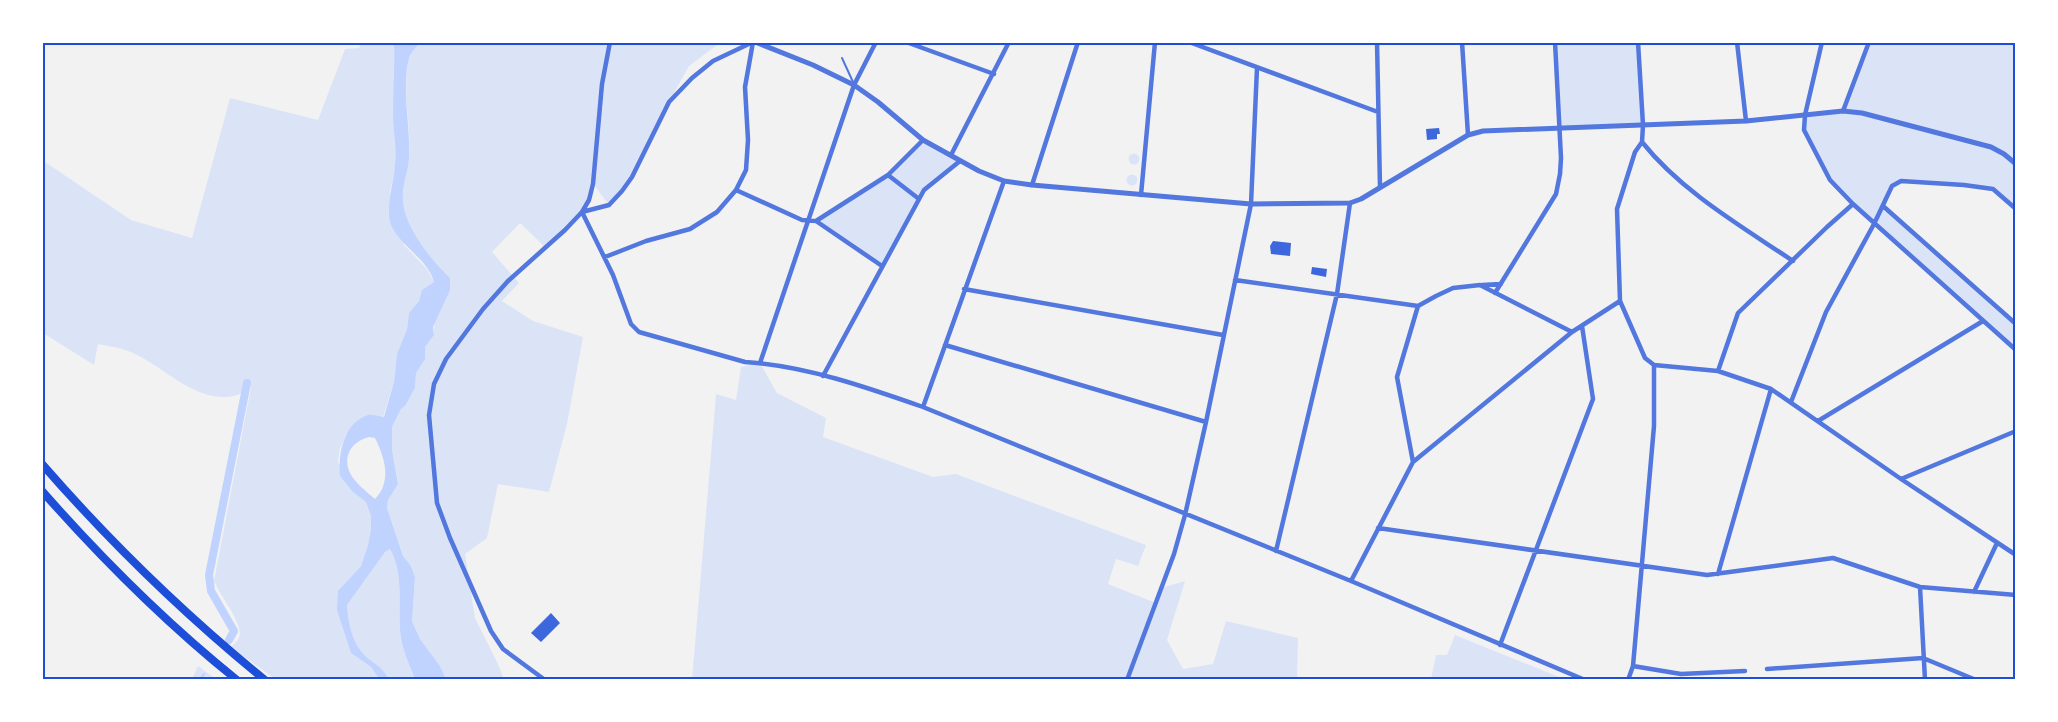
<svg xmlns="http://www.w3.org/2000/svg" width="2058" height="722" font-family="'PT Sans',sans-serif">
	<rect width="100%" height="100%" fill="#f2f2f2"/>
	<path fill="#dbe4f7" d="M361 43H394L395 69 393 113 396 164 390 192 404 245 427 269 434 282 422 290 419 301 409 313 407 329 397 354 394 382 383 417 346 434 340 449 338 462 353 492 366 502 371 516V529L368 545 361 566 347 581 344 629 351 653 371 667 379 679H275L231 647C234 644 238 641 239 637 245 626 219 594 214 581L251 387C246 389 240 395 234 396 192 404 162 362 125 350 117 347 107 346 98 344L94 365 43 333 42 160 131 220 192 238 230 98 318 120 345 49 359 48Z
		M418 43H725L717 45 689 66 669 102 632 177 609 205 594 185 582 212 546 248 520 223 492 252 519 283 502 301 533 321 583 337 567 424 549 492 498 484 487 538 465 554 475 618 497 662 504 679H446L440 666 420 639 412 621 415 577 411 566 403 556 387 508 388 500 398 483 392 450V427L401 409 405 406 415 388 416 373 425 359V347L434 335C432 316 449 300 450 278 433 262 411 234 405 212 399 191 407 179 409 159 412 129 401 85 409 60 410 54 415 48 418 43Z
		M1555 43H1638L1643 125 1560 128Z
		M1869 43H2015V209L1993 189 1901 181 1892 186 1883 206 2015 324V350L1874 224 1830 180 1804 130 1805 115 1843 111Z
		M923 140 960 161 924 190 882 266 816 221 888 175Z
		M1128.5 159a5.5 5.5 0 1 1 11 0a5.5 5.5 0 1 1-11 0Z
		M1126.5 180a5.5 5.5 0 1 1 11 0a5.5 5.5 0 1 1-11 0Z
		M760 363 777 393 826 418 823 437 933 477 956 474 1146 545 1138 566 1116 559 1108 584 1156 603 1161 588 1185 581 1167 640 1183 669 1213 664 1226 621 1298 638 1297 679 692 680 716 394 736 400 741 367Z
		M390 549C404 575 398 602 400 630 401 647 409 664 415 679H389C380 663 370 663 361 651 350 638 348 620 347 605L385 552Z
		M1455 635 1564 679H1431L1436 655H1447Z
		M198 666 216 679H192Z"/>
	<path fill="#bfd3fe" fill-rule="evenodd" d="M394 43H419C415 48 410 54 409 59 401 85 411 130 409 159 407 180 399 189 405 212 411 234 433 262 450 278V290L433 327 434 335 425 347V359L416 373 415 388 405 406 401 409 392 427V450L398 484 388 500 387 508 403 556 411 566 415 577 412 621 420 639 440 666 446 679H415C409 664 401 647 400 630 398 603 404 574 390 549L385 552 347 605C348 620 351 639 361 651 370 663 380 663 389 679H379L371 667 351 653 337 610 338 591 361 566 368 545 371 529V516L366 502 353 492 340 476C338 455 343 423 368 415 372 414 379 417 384 417L394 382 397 354 407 329 409 313 419 301 422 290 434 282C428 259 401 247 391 225 385 209 394 181 395 165 397 149 393 131 393 115 393 91 395 67 394 43ZM369 437 375 438C385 458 392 481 375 499 367 492 355 483 350 473 342 456 352 441 369 437Z"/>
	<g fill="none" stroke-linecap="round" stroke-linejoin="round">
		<path stroke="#bfd3fe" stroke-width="2.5" d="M200 680 204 674"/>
		<path stroke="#bfd3fe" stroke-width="8" d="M229 640 234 631 211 591 209 575 247 383"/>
	</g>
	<path fill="#3d67dc" d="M1439 128 1440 134H1437V139L1427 140 1426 129Z
		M1273 241 1291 243 1290 256 1271 254 1270 246Z
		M1312 267 1327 269 1326 277 1311 274Z
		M551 613 560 623 541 642 531 633Z"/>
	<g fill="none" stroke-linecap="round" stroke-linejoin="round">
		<path stroke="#5277de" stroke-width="2" d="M842 58 853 82"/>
		<path stroke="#5277de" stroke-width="4.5" d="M906 42 994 74
			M1189 42 1378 112
			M1377 42 1380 187
			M1462 42 1468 135
			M1737 42 1746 121
			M1822 42 1805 115 1804 130 1830 180 1853 204 2016 350
			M1843 111 1869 42
			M1642 142C1682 192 1741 226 1793 261
			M951 155 1009 42
			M888 175 919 199
			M1032 185 1078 42
			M736 190 802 220 816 221 888 175 923 140
			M1141 195 1155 42
			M1883 206 2016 324
			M582 212 613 275 631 324 639 332 745 362C806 366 866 387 923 407L1351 581 1585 680
			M582 212 609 205 622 191 632 177 669 102 692 78 713 61 753 42
			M816 221 882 266
			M605 257 646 241 690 229 717 212 736 190 746 170 748 140 745 87 753 42
			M1235 280 1418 306
			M1482 285 1501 284
			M964 289 1223 335
			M1495 293 1556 194 1560 174 1561 158 1555 42
			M945 345 1206 422
			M760 363 854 85 876 42
			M1654 365 1718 371 1771 389 1901 479 2016 555
			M1718 371 1738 313 1827 227 1853 204
			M823 376 924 190 960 161
			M1791 402 1826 312 1874 224 1892 186 1901 181 1964 185 1993 189 2016 209
			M923 407 1004 181
			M1818 421 1983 321
			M1413 462 1397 377 1418 306 1436 296 1453 288 1480 285 1572 332
			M1901 479 2016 431
			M1378 528 1707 575 1833 558 1920 587 2016 595
			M1276 551 1337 294 1350 203
			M1718 574 1771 389
			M1351 581 1413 462 1572 332 1620 301
			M1920 587 1925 680
			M1974 592 1997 543
			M1500 645 1593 399 1582 326
			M1633 666 1681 674 1745 671
			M1767 669 1923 658 1976 680
			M545 680 503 649 491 631 450 538 437 503 429 415 434 384 446 359 483 309 508 281 565 230 582 212 589 200 593 184 602 84 610 42
			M1127 680 1174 554 1185 515 1206 422 1251 204 1257 68
			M1628 680 1633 666 1654 426V365L1645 358 1620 301 1617 209 1635 152 1642 142 1643 125 1638 42"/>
		<path stroke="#5277de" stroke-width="5" d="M755 42 813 65 854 85 878 102 923 140 979 171 1004 181 1032 185 1251 204 1350 203 1361 199 1468 135 1483 131 1746 121 1843 111 1862 113 1991 147 2004 154 2016 164"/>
		<path stroke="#1d4ed8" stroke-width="8" d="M42 464C110 542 184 614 265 680
			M42 491C102 559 166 623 237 680"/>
	</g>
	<rect width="2058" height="722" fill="none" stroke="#ffffff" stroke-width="88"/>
	<rect x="44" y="44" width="1970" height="634" fill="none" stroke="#1d4ed8" stroke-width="2"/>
</svg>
